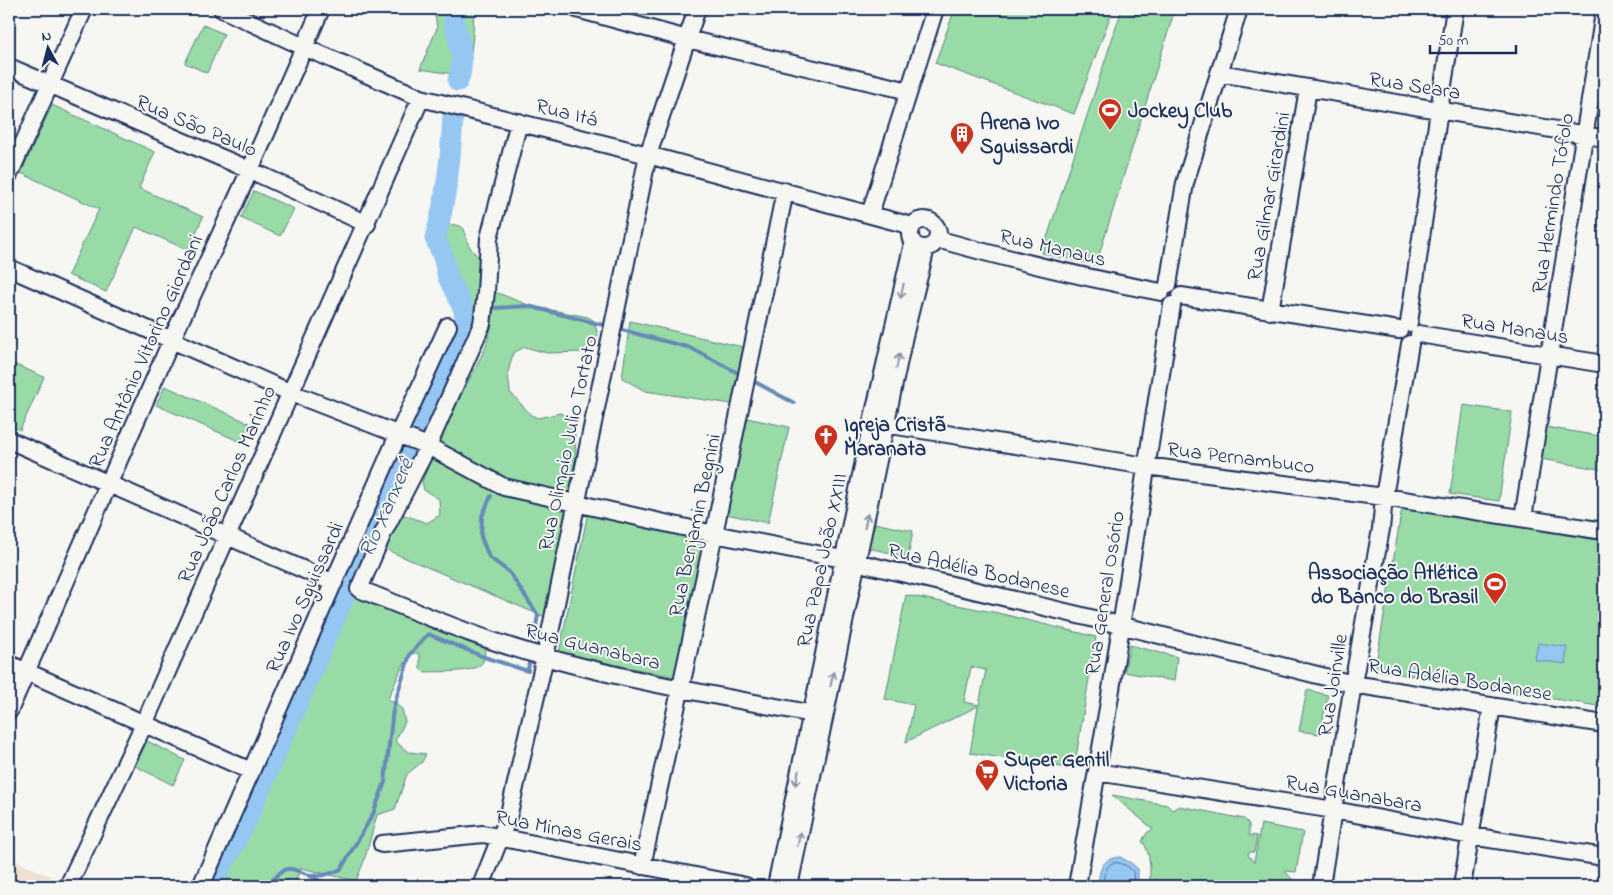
<svg xmlns="http://www.w3.org/2000/svg" width="1613" height="895" font-family="'Indie Flower',sans-serif">
	<rect width="100%" height="100%" fill="#f6f6f2"/>
	<filter id="ink" filterUnits="userSpaceOnUse"><feTurbulence type="fractalNoise" baseFrequency=".02" numOctaves="2"/><feDisplacementMap in="SourceGraphic" scale="10" xChannelSelector="R" yChannelSelector="G"/><feConvolveMatrix kernelMatrix="1 2 1 2 8 2 1 2 1" color-interpolation-filters="sRGB"/></filter>
	<g filter="url(#ink)">
		<path fill="#eee1d4" d="M9 858 50 876 46 886H9Z"/>
		<path fill="#99dba6" stroke="#5a8582" fill-rule="evenodd" d="M434 9H473C475 31 471 53 467 76L420 69 437 28Z
			M955 9H1113L1074 114 935 63Z
			M1122 9H1175L1096 265 1042 253Z
			M203 25 224 34 207 73 185 63Z
			M52 105 155 152 139 188 203 217 188 250 136 227 106 292 68 275 99 209 21 173Z
			M254 191 294 209 280 236 241 218Z
			M447 224C473 226 460 231 470 247 473 252 478 256 481 260L478 322C469 296 450 275 442 249 441 244 441 239 440 233Z
			M495 292 531 306 588 317 594 321 598 335 587 352 547 353 525 347 513 353 508 373 510 392 531 415 538 418 560 413 574 420 576 457 574 465 573 493 547 618 389 551 384 543 399 513 427 523 440 515 439 499 424 490 422 482 452 406 466 386 485 349 492 324Z
			M630 321 743 347 732 404 645 391 622 378Z
			M9 362 44 377 20 430 9 425Z
			M165 386 249 423 241 442 156 405Z
			M1604 402V470L1541 459 1546 427 1599 436Z
			M1463 405 1512 412 1499 501 1450 494Z
			M747 418 789 427 768 523 726 514Z
			M1402 508 1604 541V707L1375 670Z
			M588 512 705 540 675 677 559 653Z
			M869 522 913 531 908 557 864 547Z
			M351 594 392 607 481 643 485 647C485 652 485 658 482 663 474 674 439 671 425 672L420 669V658L418 653H413L402 667 388 699 402 709 405 722 395 741 408 752 426 754 422 762 407 774 395 809 377 815 364 861 356 881 301 868 293 886H223L276 775 326 659 334 631 347 599Z
			M906 595 998 613 1096 637 1074 769 970 753 978 706 906 742 914 705 885 699ZM971 667 986 670 979 705 964 702Z
			M1130 645 1177 657 1174 681 1124 672Z
			M1307 690 1328 695 1320 734 1299 731Z
			M147 741 185 760 173 785 135 766Z
			M1112 795 1167 805 1172 810 1179 806 1244 819 1249 824V835L1257 836 1254 852H1249L1248 855 1254 862 1261 824 1303 832 1296 872 1285 871 1292 879 1293 886H1149C1151 873 1151 851 1142 841L1147 833 1153 829Z"/>
		<path fill="#96c6f2" stroke="#658ab7" d="M1538 643 1567 647 1565 664 1535 660Z
			M1120 857 1131 863 1138 869V886H1097C1101 869 1100 859 1120 857Z"/>
		<g fill="none" stroke-linecap="round" stroke-linejoin="round">
			<path stroke="#4c6b99" stroke-width="1" d="M1102 886C1103 881 1104 875 1106 870 1111 857 1126 864 1133 871L1134 886"/>
			<path stroke="#658ab7" stroke-width="4" d="M494 308 528 306 603 325
				M464 310H474
				M622 330 691 348 738 373
				M755 382 794 403
				M491 496 482 516 481 537 489 557 509 572 538 615 533 643
				M310 876 330 886
				M267 886C272 882 278 873 284 870 293 866 302 874 311 875 321 877 331 874 341 869L373 814 385 782 393 709 410 654 428 634 484 657 528 671 529 662"/>
			<path stroke="#96c6f2" stroke-width="21" d="M452 9C456 34 467 56 458 81
				M211 886 245 824 351 581 446 370 450 353 466 326 464 310 448 277 443 256 435 238C447 198 451 157 453 115"/>
			<g stroke="#1b2f5e" stroke-width="20">
				<path id="minor" d="M222 9 304 47 421 98 648 155 912 226
					M577 9 687 39 909 91
					M9 67 250 170 367 224
					M1219 73 1604 138
					M519 122 489 238 486 292 482 324 428 446 383 533 359 589C420 613 481 640 545 657 637 683 730 698 824 716
					M9 175 84 9
					M870 214 935 9
					M910 234a14 14 0 1 1 28 0a14 14 0 1 1-28 0Z
					M937 239C1011 260 1085 278 1161 292
					M9 268 289 392 428 446 504 487 714 534 843 559 1120 625 1353 684 1604 724
					M1168 285 1185 183 1239 9
					M1181 296 1399 330
					M1270 311 1308 89
					M1409 323 1439 110 1455 9
					M1419 334 1604 364
					M872 422 1146 466 1384 497 1604 531
					M9 440 334 583
					M1523 518 1604 13
					M9 664 251 771
					M9 711 172 339 250 170 321 9
					M1097 772 1334 810 1471 836 1604 857
					M382 844 483 834 746 886
					M642 866 714 534 785 191
					M68 886 144 724 421 98
					M201 886 398 435 448 326
					M481 886 508 818 545 657 648 155 697 9
					M776 886 872 422 913 243
					M789 886 904 336 926 248
					M1077 886 1109 702 1172 305
					M1321 886 1353 684 1381 529 1384 497 1410 344
					M1462 886 1492 706"/>
			</g>
			<use href="#minor" stroke="#f6f6f2" stroke-width="16"/>
		</g>
		<defs><path id="oneway-shaft" d="M-6 0H5M1.5-3L5.5 0L1.5 3" fill="none" stroke-width="1.6" stroke-linecap="round" stroke-linejoin="round" transform="scale(1.25)"/></defs>
		<g stroke="#8892a8">
			<use href="#oneway-shaft" transform="translate(902 291) rotate(103)"/>
			<use href="#oneway-shaft" transform="translate(898 361) rotate(-78)"/>
			<use href="#oneway-shaft" transform="translate(866 521) rotate(-78)"/>
			<use href="#oneway-shaft" transform="translate(832 679) rotate(-78)"/>
			<use href="#oneway-shaft" transform="translate(797 778) rotate(102)"/>
			<use href="#oneway-shaft" transform="translate(799 839) rotate(-78)"/>
		</g>
	</g>
	<defs>
		<g id="stadium-pin" transform="scale(1.25)"><path d="M0 17L-7.5 6A9.5 9.5 0 1 1 7.5 6Z" fill="#c8321e" stroke="#f6f6f2"/><path d="M0-5a6.5 5 0 1 0 0 10a6.5 5 0 1 0 0-10ZM-3.5-1.8h7v3.6h-7Z" fill="#fff"/></g>
		<g id="building-pin" transform="scale(1.25)"><path d="M0 17L-7.5 6A9.5 9.5 0 1 1 7.5 6Z" fill="#c8321e" stroke="#f6f6f2"/><path d="M-4-6H4V6H1V3H-1V6H-4ZM-2.5-4.3h1.7v1.8h-1.7ZM.8-4.3h1.7v1.8H.8ZM-2.5-1h1.7V.8h-1.7ZM.8-1h1.7V.8H.8Z" fill="#fff"/></g>
		<g id="church-pin" transform="scale(1.25)"><path d="M0 17L-7.5 6A9.5 9.5 0 1 1 7.5 6Z" fill="#c8321e" stroke="#f6f6f2"/><path d="M-1.2-6h2.4v3.5h3.3v2.4h-3.3V6h-2.4V-.1h-3.3v-2.4h3.3Z" fill="#fff"/></g>
		<g id="supermarket-pin" transform="scale(1.25)"><path d="M0 17L-7.5 6A9.5 9.5 0 1 1 7.5 6Z" fill="#c8321e" stroke="#f6f6f2"/><path d="M-6-5.5h2.5l.6 2H6L4.5 2H-2.5L-4.4-4H-6ZM-1.5 3.2a1.3 1.3 0 1 0 .1 0ZM3 3.2a1.3 1.3 0 1 0 .1 0Z" fill="#fff"/></g>
	</defs>
	<g fill-rule="evenodd">
		<use href="#stadium-pin" x="1110" y="110"/>
		<use href="#building-pin" x="962" y="134"/>
		<use href="#church-pin" x="826" y="436"/>
		<use href="#stadium-pin" x="1495" y="584"/>
		<use href="#supermarket-pin" x="987" y="771"/>
	</g>
	<g text-anchor="middle" stroke-width="4" stroke-linejoin="round" paint-order="stroke">
		<g font-size="21" fill="#1b2f5e" stroke="#f6f6f2">
			<text transform="translate(1415 85) rotate(9)" y="7">Rua Seara</text>
			<text transform="translate(567 112) rotate(14)" y="7">Rua Itá</text>
			<text transform="translate(197 125) rotate(23)" y="7">Rua São Paulo</text>
			<text transform="translate(1268 196) rotate(-80)" y="7">Rua Gilmar Girardini</text>
			<text transform="translate(1552 203) rotate(-81)" y="7">Rua Hermindo Tófolo</text>
			<text transform="translate(1053 247) rotate(13)" y="7">Rua Manaus</text>
			<text transform="translate(1515 328) rotate(9)" y="7">Rua Manaus</text>
			<text transform="translate(145 351) rotate(-66)" y="7">Rua Antônio Vitorino Giordani</text>
			<text transform="translate(567 443) rotate(-78)" y="7">Rua Olimpio Julio Tortato</text>
			<text transform="translate(1241 457) rotate(7)" y="7">Rua Pernambuco</text>
			<text transform="translate(226 484) rotate(-66)" y="7">Rua João Carlos Marinho</text>
			<text transform="translate(694 525) rotate(-78)" y="7">Rua Benjamin Begnini</text>
			<text transform="translate(821 560) rotate(-78)" y="7">Rua Papa João XXIII</text>
			<text transform="translate(979 570) rotate(13)" y="7">Rua Adélia Bodanese</text>
			<text transform="translate(1104 593) rotate(-81)" y="7">Rua General Osório</text>
			<text transform="translate(304 597) rotate(-66)" y="7">Rua Ivo Sguissardi</text>
			<text transform="translate(593 646) rotate(14)" y="7">Rua Guanabara</text>
			<text transform="translate(1460 679) rotate(9)" y="7">Rua Adélia Bodanese</text>
			<text transform="translate(1332 685) rotate(-81)" y="7">Rua Joinville</text>
			<text transform="translate(1354 793) rotate(10)" y="7">Rua Guanabara</text>
			<text transform="translate(569 830) rotate(11)" y="7">Rua Minas Gerais</text>
		</g>
		<g font-size="21" font-weight="bold" fill="#1b2f5e" stroke="#f6f6f2" text-anchor="start">
			<text x="1128" y="117">Jockey Club</text>
			<text x="980" y="129">Arena Ivo<tspan x="980" dy="24">Sguissardi</tspan></text>
			<text x="844" y="431">Igreja Cristã<tspan x="844" dy="24">Maranata</tspan></text>
			<text x="1478" y="579" text-anchor="end">Associação Atlética<tspan x="1478" dy="24">do Banco do Brasil</tspan></text>
			<text x="1004" y="766">Super Gentil<tspan x="1004" dy="24">Victoria</tspan></text>
		</g>
		<g font-size="22" font-style="italic" fill="#3a5583" stroke="#f6f6f2">
			<text transform="translate(385 507) rotate(-66)" y="8">Rio Xanxerê</text>
		</g>
	</g>
	<rect width="1613" height="895" fill="none" stroke="#f6f6f2" stroke-width="30"/>
	<rect x="15" y="15" width="1583" height="865" fill="none" stroke="#1b2f5e" stroke-width="2" filter="url(#ink)"/>
	<g transform="translate(48 48) rotate(353)" stroke="#f6f6f2" stroke-width="4" paint-order="stroke">
	<path d="M0-4L9 19L0 12L-9 19Z" fill="#1b2f5e"/>
	<text y="-8" font-size="14" font-weight="bold" text-anchor="middle" fill="#1b2f5e">N</text>
	</g>
	<path d="M1430 45v8h86v-8" fill="none" stroke="#1b2f5e" stroke-width="2.5"/>
	<text x="1438" y="45" font-size="15" fill="#1b2f5e" stroke="#f6f6f2" stroke-width="4" paint-order="stroke">50 m</text>
</svg>
